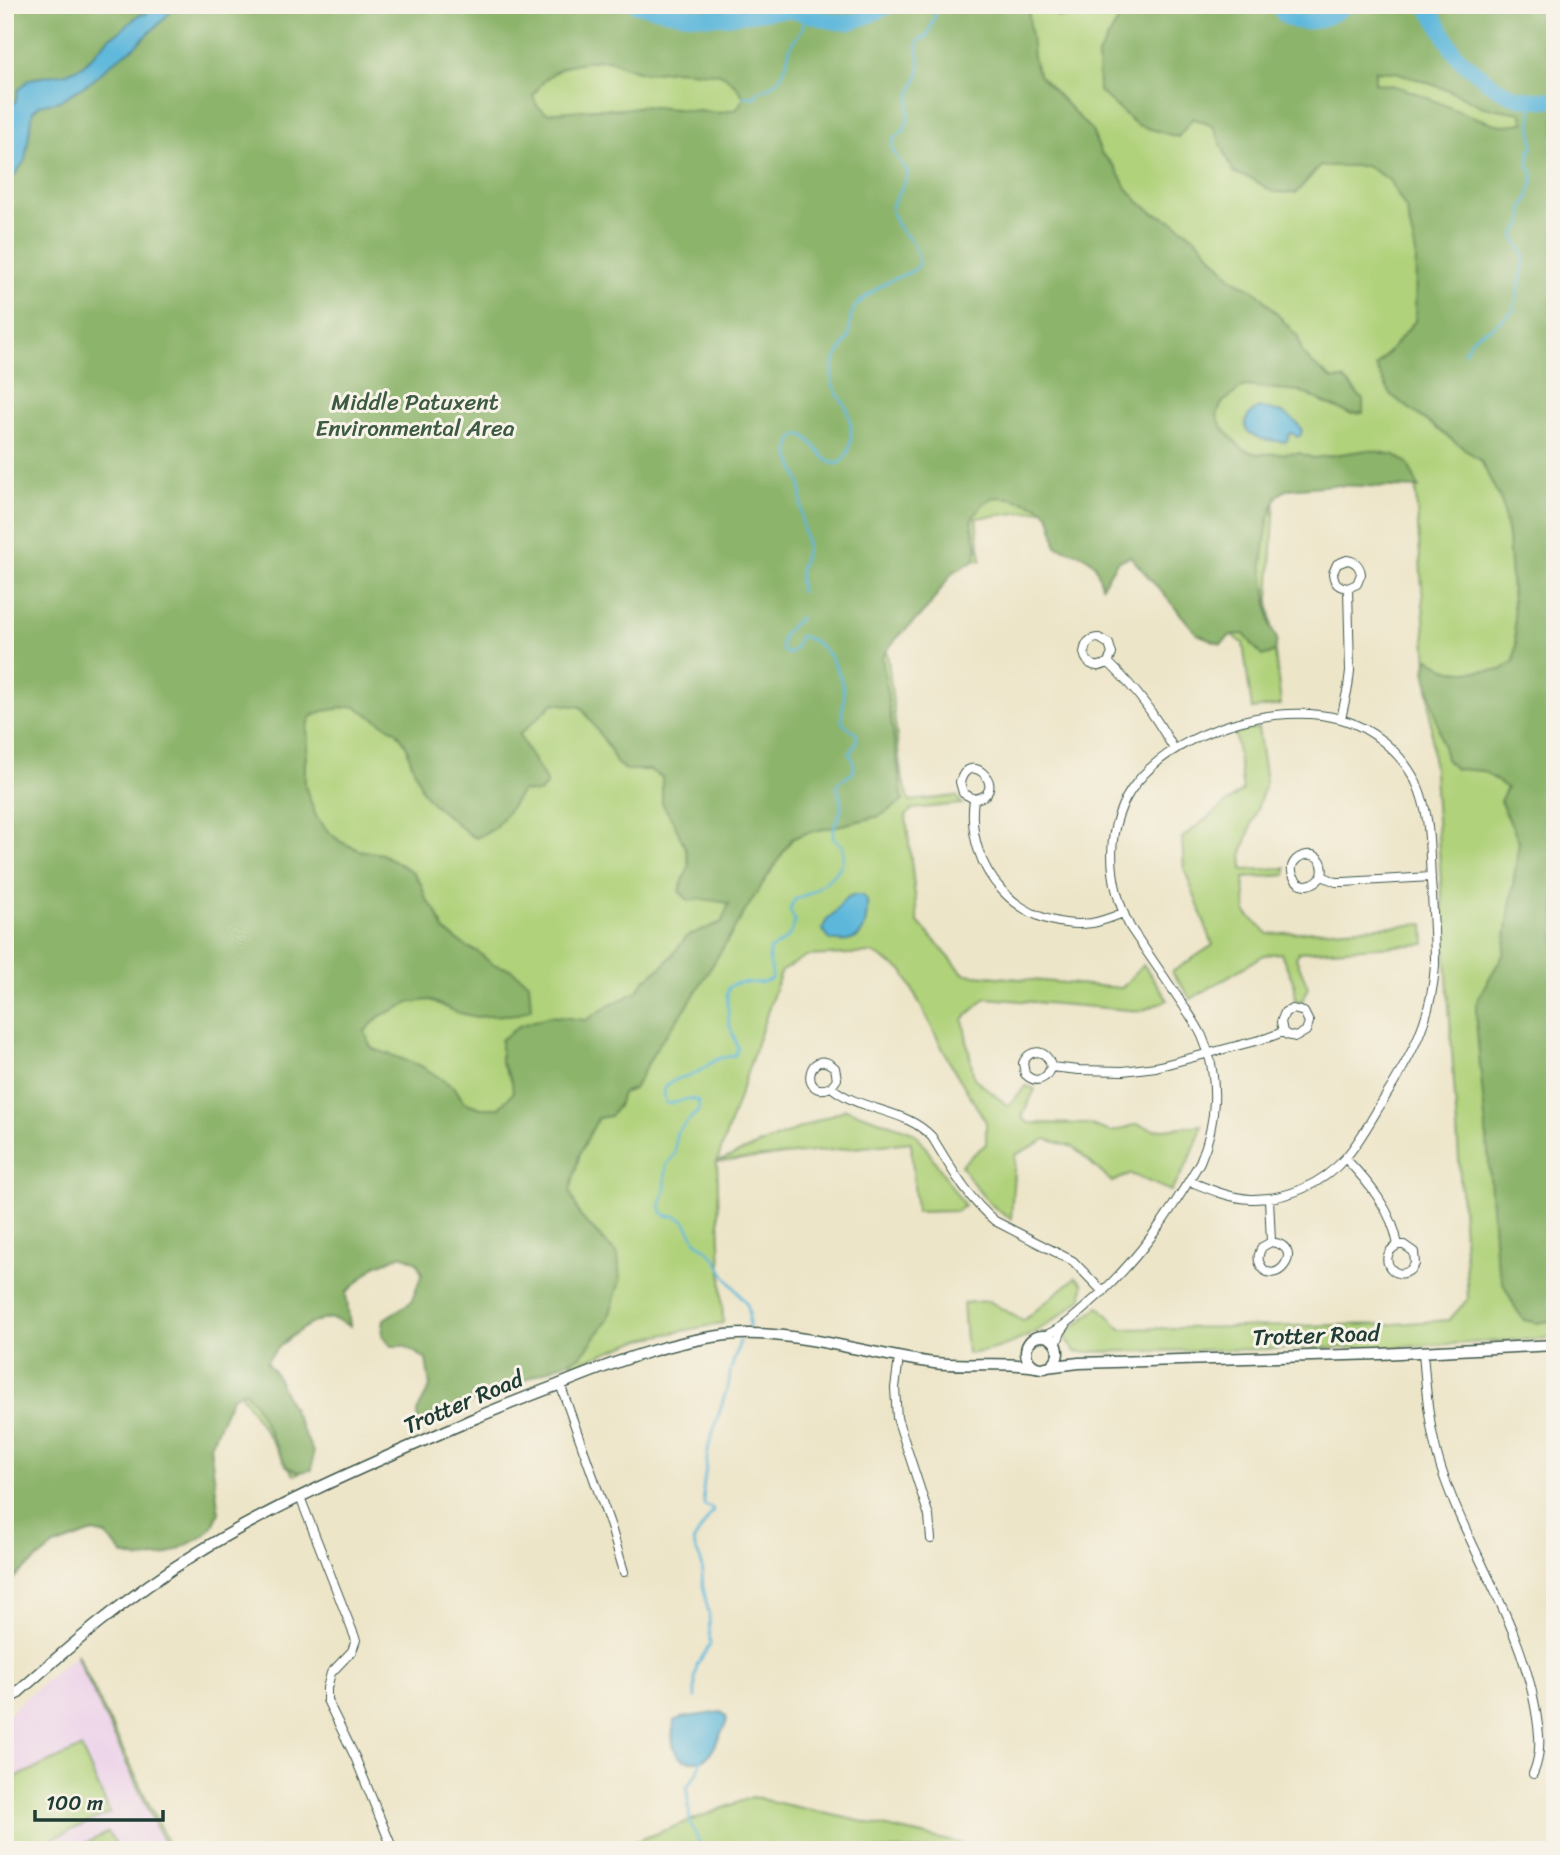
<svg xmlns="http://www.w3.org/2000/svg" width="1560" height="1855" font-family="Sriracha,sans-serif">
	<rect width="100%" height="100%" fill="#f7f3e8"/>
	<filter id="ink" filterUnits="userSpaceOnUse"><feTurbulence type="fractalNoise" baseFrequency=".0143" numOctaves="2"/><feDisplacementMap in="SourceGraphic" scale="14" xChannelSelector="R" yChannelSelector="G"/><feConvolveMatrix kernelMatrix="1 2 1 2 8 2 1 2 1" color-interpolation-filters="sRGB"/></filter>
	<filter id="wash" filterUnits="userSpaceOnUse"><feTurbulence type="fractalNoise" baseFrequency=".00686" numOctaves="4" result="noise"/><feDisplacementMap in="SourceGraphic" scale="28" xChannelSelector="R" yChannelSelector="G"/><feGaussianBlur stdDeviation="1.57" result="paint"/><feColorMatrix in="noise" values="0 0 0 0 0 0 0 0 0 0 0 0 0 0 0 0 0 1.4 0 .05"/><feComposite in="paint" operator="in"/></filter>
	<g filter="url(#wash)">
		<rect width="100%" height="100%" fill="#ede5c8"/>
		<path fill="#ecd1ea" d="M76 1655 167 1850H5V1716Z"/>
		<path fill="#b0d27a" stroke="#688857" stroke-width="2" d="M5 5H1555V1338L1397 1347 1075 1352 1065 1338 1067 1333 1099 1306 1121 1329 1395 1324 1449 1320 1468 1299 1415 480 1276 481 1269 600 1281 705 1252 709 1243 643 1178 596 1154 496 976 518 981 560 895 570 881 600 901 774 910 801 956 796 962 804 912 809 906 816 918 922 964 974 1122 988 1143 964 1168 1000 1141 1011 986 998 963 1019 974 1078 1008 1106 1026 1086 1035 1089 1022 1117 1028 1123 1088 1124 1111 1132 1138 1124 1155 1130 1202 1125C1196 1150 1185 1170 1171 1191L1131 1174 1112 1182 1073 1147 1046 1139 1015 1155 1011 1219C988 1206 975 1187 961 1165L986 1144V1122L950 1063 903 971 873 953 806 956 781 972 717 1162 846 1109 908 1130 918 1136 964 1205 957 1211 916 1212 911 1142 717 1162 723 1323 642 1339 573 1365 509 1213 399 1232 245 1367 312 1468 294 1475 230 1378 5 1534Z
			M1258 728 1266 782 1242 853 1243 870 1286 868V875L1244 878 1246 913 1268 934 1424 924 1425 944 1299 952 1296 958 1308 987 1303 1001 1295 1000V986L1281 953 1264 955 1191 999 1172 972 1213 945 1184 868 1182 838 1243 790 1235 733Z
			M1076 1277 1083 1284 1082 1298C1048 1327 1012 1350 967 1354L963 1303 989 1301 1023 1321Z
			M77 1654 171 1850H167L76 1655Z
			M81 1748 110 1813 26 1850H5V1782Z
			M752 1797 990 1850H613Z
			M108 1832 120 1850H72Z"/>
		<path fill="#8cb46a" stroke="#56784f" stroke-width="2" fill-rule="evenodd" d="M5 5H154L146 14 139 15 118 33 110 37 83 66 67 73 30 79 16 101 7 109 5 114Z
			M175 5H1028L1033 57 1039 75 1092 131 1101 153 1114 166 1126 187 1139 202 1154 213 1173 221 1197 239 1232 278 1257 292 1298 337 1302 352 1312 363 1332 379H1344L1363 400V413L1350 414 1299 391 1244 386 1222 403 1217 415 1222 427 1242 449 1257 454 1299 453 1313 458 1368 450 1395 455 1408 464 1419 488 1333 485 1288 489 1277 496 1268 521 1262 564 1271 627 1277 639 1275 652 1262 656 1244 634 1231 635 1221 644 1197 634 1168 599 1130 556 1117 562 1102 586 1095 564 1083 555 1056 546C1054 536 1054 522 1048 514 1042 506 1034 505 1025 502 996 494 987 493 971 521L977 547 975 560 952 573 927 609 896 639 882 657 903 801 880 816 803 834 792 839 754 897 688 1005 657 1047 634 1089 622 1093 618 1106 610 1116 598 1118 580 1153 570 1191 580 1216 618 1255 620 1281 608 1320 581 1356 418 1425 417 1412 430 1387 426 1359 404 1346H391L382 1335 384 1319 411 1302 422 1274 417 1262 402 1255 375 1266 346 1293 350 1326C341 1322 333 1317 323 1319 304 1324 277 1346 266 1362L275 1373 313 1452 312 1470 299 1472 287 1467 253 1401 244 1391 232 1397 210 1446 219 1513 213 1526 204 1536 165 1556 138 1559 124 1555 106 1535 93 1532 54 1546 21 1572 5 1586V190L25 160 33 111 40 105 59 101 92 81 113 62 132 49 165 18ZM609 60 625 67 645 73 675 70 712 73 724 75 736 86 744 97 737 109 719 113 642 106 623 109H594L547 113 537 106 533 96C551 65 576 61 609 60ZM554 703 581 707 610 749 616 763 626 770H649L662 777V803L674 823 686 849 689 866 679 891 689 901 702 899 729 903 722 922 687 936 665 964 646 979 636 992 610 1005 586 1020 550 1016 519 1026 501 1040V1062L512 1081 513 1093 499 1108H481L464 1102 455 1088 434 1074 419 1065 371 1048 365 1031 380 1016 412 1002 431 1000 456 1012 476 1017 519 1014 531 1008 529 983 510 969 492 964 477 951 467 947 444 930 437 912 426 899 421 884 413 872 382 854 359 850 341 842 328 831 316 816 305 786V763L308 744 307 729 311 717 323 711 354 706 397 732 407 747 409 756 422 790 430 801 470 835 476 838 492 830 503 818 522 791 540 793 547 783 519 735Z
			M1049 5H1555V1320L1537 1323 1524 1320 1516 1309 1503 1283 1495 1254 1489 1163 1476 1021V1004L1482 991 1504 953 1519 841 1500 801 1507 788 1483 771 1455 769 1446 759 1425 671 1428 658 1451 671 1464 672 1501 670 1514 661 1516 646 1508 537 1502 503 1481 461 1391 395 1376 367 1415 321 1416 254 1406 209 1389 180 1366 166H1320L1296 193 1273 192 1252 179 1234 173 1213 126 1193 118 1178 137 1137 125 1099 91 1098 55 1121 16 1113 8 1097 18 1058 17ZM1375 71 1396 72 1451 91 1483 107 1521 113 1524 123C1517 124 1509 125 1502 125 1495 124 1487 121 1480 119 1444 108 1413 86 1375 83Z"/>
		<path fill="#5db7db" stroke="#3e7a88" stroke-width="2" d="M154 5H175L165 18 132 49 113 62 92 81 59 101 40 105 33 111 25 160 5 190V114L7 109 16 101 18 90 30 79 67 73 83 66 110 37 118 33 139 15 146 14Z
			M1259 408C1276 409 1295 415 1302 431L1300 436 1297 437 1292 433 1289 435 1286 442C1278 441 1266 441 1257 437 1239 430 1244 415 1259 408Z
			M853 895H862L867 900C868 928 863 947 830 940L823 930C825 919 830 918 836 911 842 903 843 898 853 895Z
			M721 1712 726 1716C728 1723 725 1725 722 1731 717 1740 715 1749 708 1756 703 1761 698 1761 692 1761 671 1761 670 1736 675 1721L681 1718Z"/>
		<g fill="none" stroke-linecap="round" stroke-linejoin="round">
			<path stroke="#5db7db" stroke-width="2.5" d="M744 97 751 96 755 98 758 91C771 89 782 78 786 65 788 59 788 54 790 48 793 40 798 35 803 29V23L808 13
				M1464 352 1472 339 1477 334 1493 327 1514 310 1525 258C1523 249 1515 244 1514 235L1523 223V206L1528 199 1533 180V172L1528 164 1530 150 1533 147C1533 127 1528 120 1534 100
				M801 592C800 585 799 578 800 571 801 564 805 558 806 550 808 540 802 529 802 519 801 508 802 498 801 487 799 474 784 454 792 441 807 416 822 474 841 462 844 459 848 453 849 449 853 437 851 417 846 407 841 397 832 390 832 378 832 354 843 353 849 335 851 326 848 317 854 309 859 300 882 285 891 280 901 275 912 274 919 265 918 246 912 242 901 230 896 224 893 217 891 209 896 195 904 188 908 172L896 157 892 148 894 139 905 129 908 120 910 96 919 73 920 63 917 43 921 39 927 37 936 13 938 5
				M749 1327V1311L747 1304 726 1277 715 1257 696 1241 685 1221 676 1216H668L662 1213 660 1206 665 1190 666 1166 675 1154 676 1134 682 1127 698 1111 699 1102C687 1093 678 1106 666 1103 658 1080 678 1080 693 1074 702 1071 709 1063 718 1059 724 1057 730 1057 735 1055L738 1048 729 1024 727 994 729 987C745 976 757 989 772 978 773 967 766 960 770 949 785 942 792 936 795 920L790 911C793 894 802 899 814 891 817 889 819 886 823 884 837 872 845 867 843 846L833 838C832 826 839 820 841 809 842 800 838 793 837 784L842 780 853 773C855 766 854 760 849 754 853 747 859 743 856 733 853 730 845 727 843 723 839 716 845 704 844 696 842 671 826 641 800 636 795 643 798 650 788 654L782 650C779 633 789 629 800 618
				M695 1698V1677L697 1665 710 1645 709 1615 703 1587 701 1561 693 1542 713 1511 712 1508 704 1505 703 1489 709 1445 729 1382 730 1372 740 1341
				M701 1760 698 1772 687 1787 690 1823 703 1850"/>
			<path stroke="#5db7db" stroke-width="16" d="M636 5C664 11 694 18 722 17 746 16 768 9 792 11 811 13 833 25 850 22 864 19 877 11 890 5
				M1278 5C1281 10 1283 15 1289 18 1306 28 1333 16 1347 5
				M1425 5C1437 18 1442 32 1451 47 1460 63 1499 92 1516 97 1528 101 1542 100 1555 100"/>
		</g>
	</g>
	<g filter="url(#ink)">
		<g fill="none" stroke-linecap="round" stroke-linejoin="round">
			<g stroke="#3e564a" stroke-width="10">
				<path id="minor" d="M1108 662C1098 670 1087 666 1084 653 1085 644 1089 638 1099 638L1109 644 1112 654 1108 662C1138 691 1154 714 1174 749
					M1341 719 1348 687 1350 671 1348 588C1338 587 1334 583 1333 573L1337 564 1347 560C1355 561 1360 566 1361 574L1357 584 1348 588
					M974 799C1011 794 971 746 960 782L963 793 974 799C964 869 1020 932 1092 923 1103 921 1113 917 1123 913
					M1322 876C1329 842 1281 854 1294 877 1301 890 1315 885 1322 876L1336 882H1344L1431 877
					M1051 1067C1048 1049 1030 1047 1023 1063L1025 1074C1032 1081 1039 1082 1047 1075L1051 1067 1079 1070 1123 1071 1156 1067 1267 1038 1283 1032 1281 1022 1285 1012 1293 1009 1304 1012 1309 1022 1306 1031 1296 1037 1287 1035 1283 1032
					M831 1087 837 1079 835 1068C808 1043 798 1101 831 1087 861 1112 905 1108 932 1137 951 1168 967 1198 995 1221L1073 1261 1103 1292
					M1345 1158C1369 1183 1392 1210 1398 1245H1404L1414 1252 1415 1264C1400 1289 1372 1258 1398 1245
					M1269 1198 1271 1242C1309 1247 1273 1291 1260 1264 1257 1258 1259 1253 1262 1247L1271 1242
					M1043 1336C1062 1329 1076 1316 1091 1302 1136 1263 1170 1214 1200 1162 1217 1123 1220 1076 1202 1036 1196 1023 1187 1011 1179 999 1163 975 1146 951 1130 927 1107 881 1103 824 1137 782 1179 730 1277 701 1341 719 1372 728 1401 752 1416 782 1431 815 1429 845 1431 881 1433 909 1435 937 1435 965 1432 1018 1412 1055 1384 1099 1372 1118 1361 1140 1346 1157 1323 1184 1286 1200 1251 1199 1229 1198 1209 1189 1189 1181
					M1056 1345 1061 1332 1066 1325
					M1423 1352C1426 1391 1429 1430 1441 1468 1468 1550 1519 1619 1535 1706 1539 1729 1543 1751 1533 1774
					M899 1358 895 1388 897 1418 929 1516 931 1539
					M560 1384 611 1527 624 1572
					M300 1497 356 1640 352 1651 331 1673 327 1688V1700L355 1757 391 1845"/>
			</g>
			<g stroke="#3e564a" stroke-width="13">
				<path id="tertiary" d="M1026 1352a16 16 0 1 1 32 0a16 16 0 1 1-32 0Z
					M1046 1367 1079 1363 1380 1354 1555 1345
					M5 1704C66 1649 127 1596 197 1553 284 1499 380 1460 473 1419 501 1407 529 1396 558 1385 612 1363 668 1342 726 1335 791 1328 869 1355 934 1363 968 1367 1003 1361 1036 1367"/>
			</g>
			<use href="#minor" stroke="#fff" stroke-width="8"/>
			<use href="#tertiary" stroke="#fff" stroke-width="10"/>
		</g>
	</g>
	<g text-anchor="middle" stroke-width="6" stroke-linejoin="round" paint-order="stroke">
		<g font-size="23" fill="#3c5b42" stroke="#f7f3e8">
			<text x="415" y="410">Middle Patuxent<tspan x="415" dy="26">Environmental Area</tspan></text>
		</g>
		<g font-size="23" fill="#1f3d34" stroke="#f7f3e8">
			<text transform="translate(1316 1335) rotate(-2)" y="8">Trotter Road</text>
			<text transform="translate(463 1402) rotate(-23)" y="8">Trotter Road</text>
		</g>
	</g>
	<rect width="1560" height="1855" fill="none" stroke="#f7f3e8" stroke-width="28"/>
	<path d="M35 1810v10h128v-10" fill="none" stroke="#1f3d34" stroke-width="3.5"/>
	<text x="46" y="1810" font-size="21" fill="#1f3d34" stroke="#f7f3e8" stroke-width="5" paint-order="stroke">100 m</text>
</svg>
